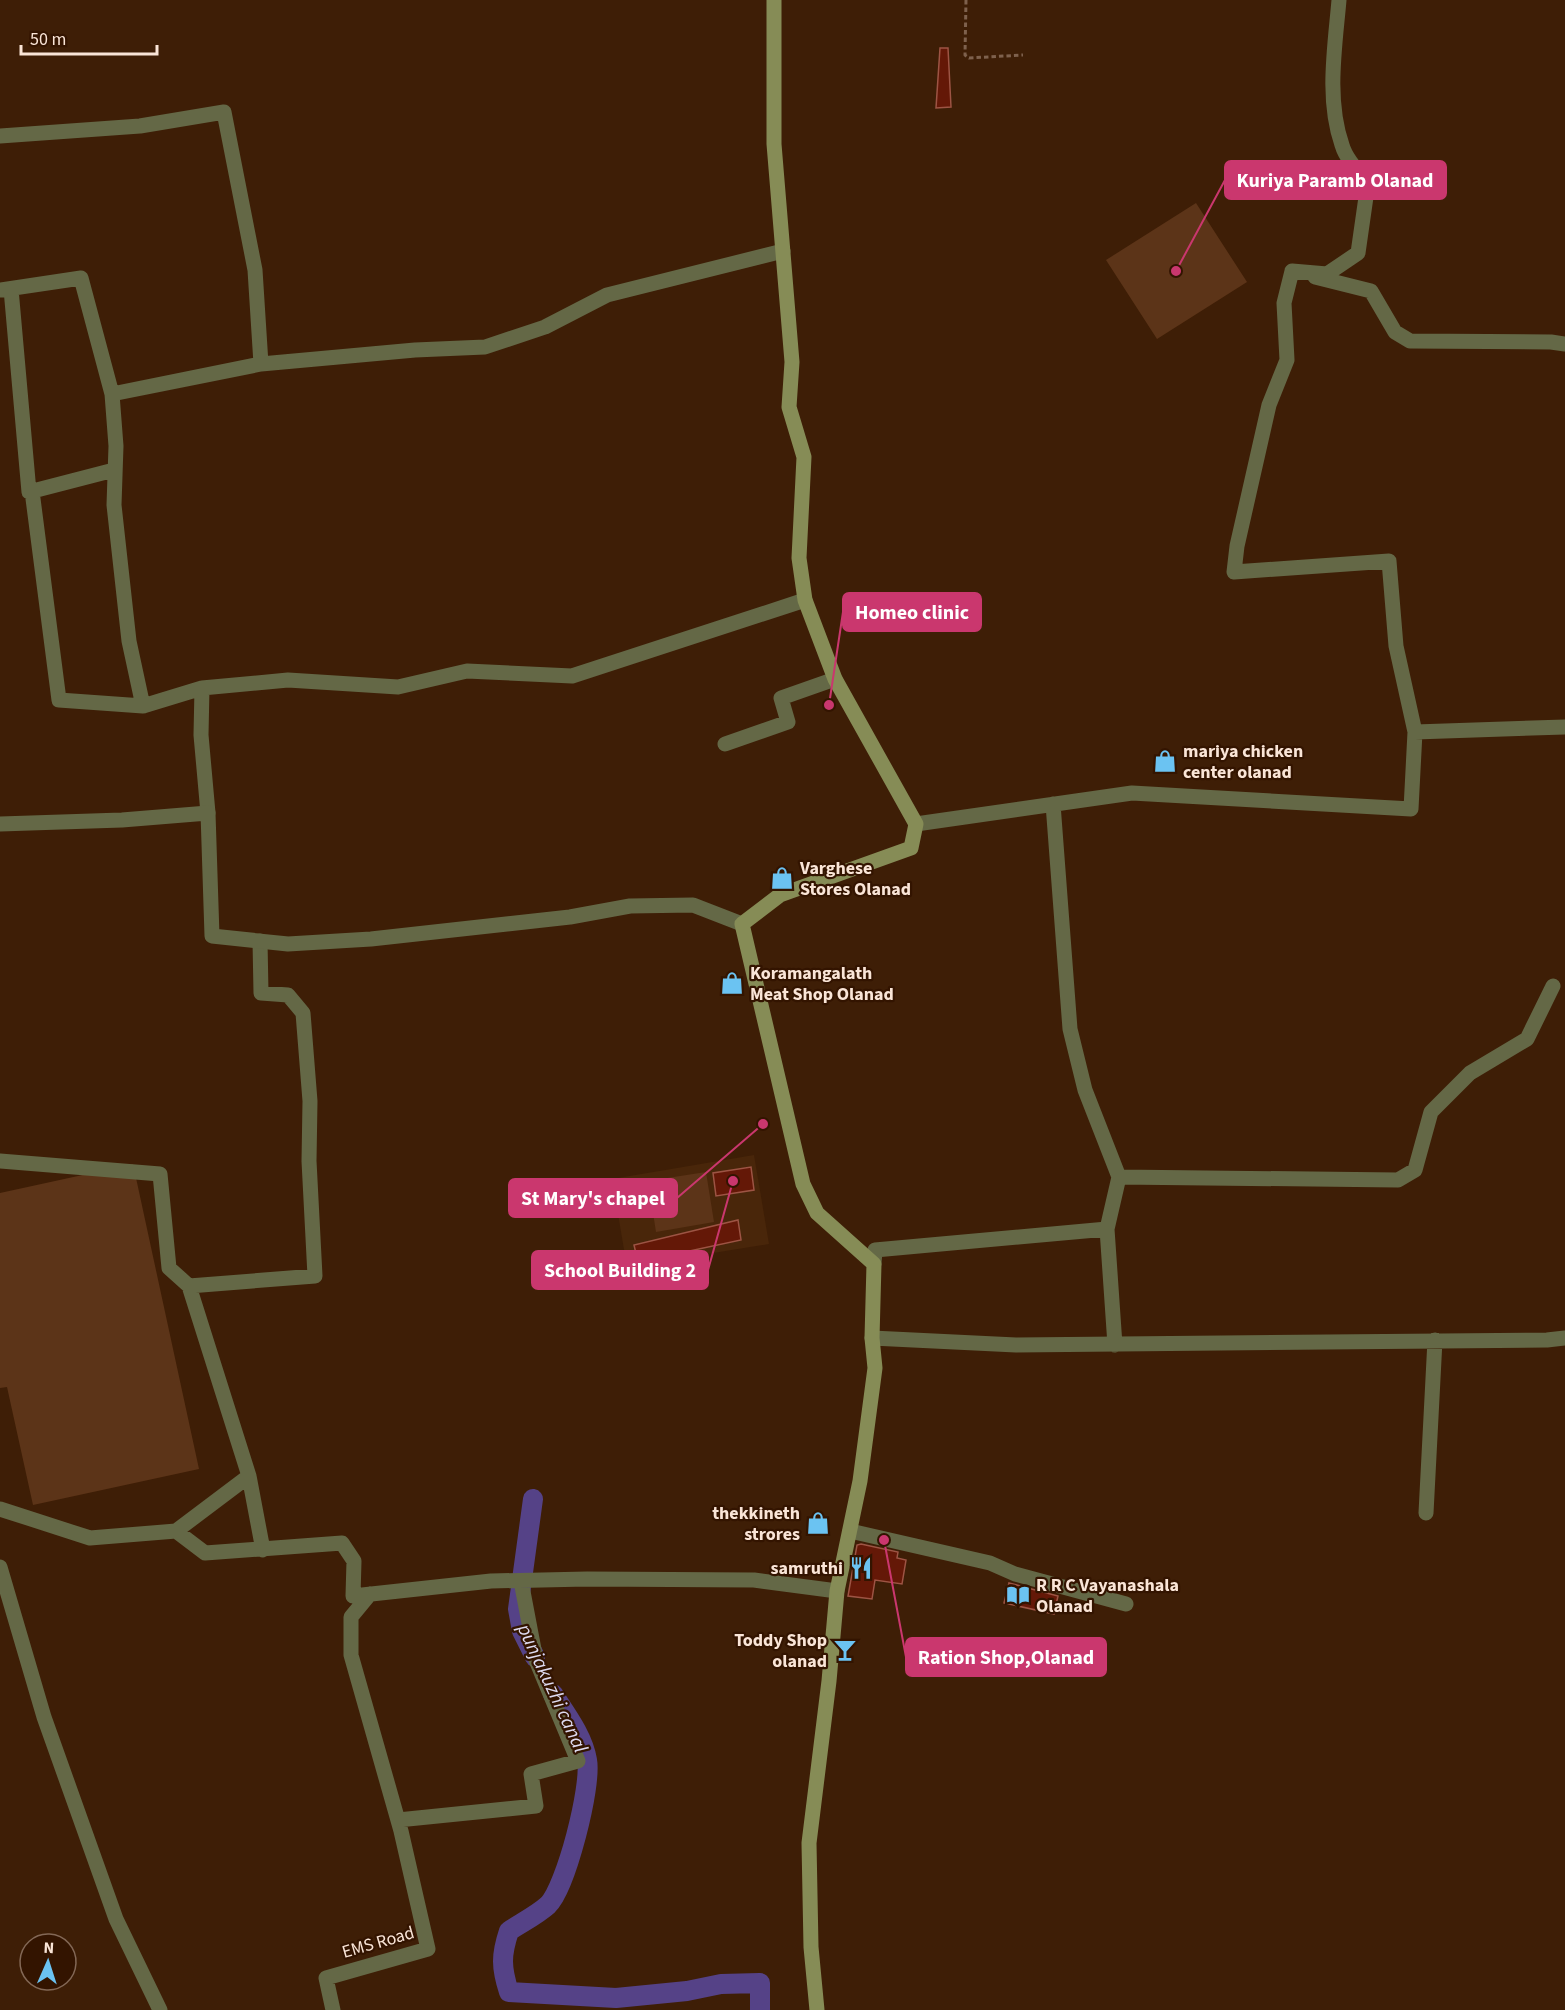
<svg xmlns="http://www.w3.org/2000/svg" width="1565" height="2010" font-family="'Source Sans 3',sans-serif">
	<rect width="100%" height="100%" fill="#3e1e06"/>
	<path fill="#49260a" d="M754 1155 769 1244 627 1267 612 1179Z"/>
	<path fill="#5c3418" d="M1196 203 1247 282 1157 339 1106 260Z
		M133 1164 199 1469 33 1505 7 1387 0 1388V1193Z
		M706 1172 714 1222 656 1232 648 1181Z"/>
	<g fill="none" stroke-linecap="round" stroke-linejoin="round">
		<path stroke="#554287" stroke-width="20" d="M533 1499 518 1609 522 1631 535 1657
			M553 1694C566 1714 583 1736 587 1760 592 1786 566 1887 548 1905 537 1915 521 1923 509 1931 501 1955 501 1967 509 1992L616 1998 687 1991 721 1984 760 1983V2010"/>
	</g>
	<path fill="#641807" stroke="#9d5444" stroke-width="1.5" d="M940 48H948L951 107 936 108Z
		M751 1167 754 1190 716 1196 713 1173Z
		M738 1220 741 1240 638 1262 634 1245Z
		M861 1544 898 1552 897 1558 906 1560 902 1584 875 1580 872 1599 848 1596 857 1545Z
		M1009 1583 1058 1596 1054 1614 1004 1603Z"/>
	<g fill="none" stroke-linecap="round" stroke-linejoin="round">
		<path stroke="#7e614d" stroke-width="3" stroke-dasharray="4.5 3" stroke-linecap="butt" d="M966 0 965 55 969 58 1023 55"/>
		<path stroke="#646846" stroke-width="15" d="M0 136 140 126 224 112 255 270 261 364 415 350 485 347 545 327 607 295 783 251
			M1292 271 1284 303 1287 360 1269 405 1237 546 1234 572 1389 561 1396 646 1415 732
			M1292 271 1327 274 1358 253 1368 183C1358 171 1346 159 1342 145 1326 99 1335 47 1339 0
			M1315 277 1371 291 1395 332 1410 341 1551 342 1565 344
			M11 289 29 492 114 470
			M0 290 81 278 112 394 116 446 114 505 129 641 143 706 202 688 201 735 208 813
			M112 394 261 364
			M32 491 59 700 143 706
			M202 688 288 680 398 687 467 671 572 676 805 600
			M725 744 788 722 781 698 835 679
			M1053 804 1070 1029 1085 1090 1119 1177 1107 1229 1115 1345
			M916 824 1132 793 1411 809 1415 732 1565 727
			M0 1161 160 1174 169 1268 189 1286
			M1119 1177 1398 1180 1415 1170 1431 1112 1470 1073 1527 1039 1553 986
			M874 1264 875 1250 1107 1229
			M872 1338 1016 1345 1547 1340 1565 1338
			M249 1476 263 1550
			M0 1509 90 1538 176 1531 205 1553 342 1543 354 1561 353 1596 491 1581 587 1579 754 1580 837 1591
			M1426 1513 1435 1340
			M176 1531 249 1476 189 1286 315 1276 309 1161 310 1101 303 1013 288 995 261 993 260 941
			M850 1531 990 1563 1015 1574 1126 1604
			M0 1567 44 1717 116 1919 160 2010
			M398 1820 536 1806 531 1774 578 1761 536 1660 521 1581
			M333 2010 326 1978 428 1949 401 1831 351 1655V1617L370 1594"/>
		<path stroke="#646846" stroke-width="15" d="M0 824 122 820 208 813 212 936 288 944 371 939 570 917 630 906 693 905 742 924"/>
		<path stroke="#868c56" stroke-width="15" d="M774 0V144L792 362 789 407 804 457 799 558 805 600 835 679 916 824 911 848 780 895 742 924 803 1184 817 1213 874 1264 872 1338 875 1368 860 1481 837 1591 829 1681 809 1843 811 1947 817 2010"/>
	</g>
	<defs>
		<g id="shop-bare" transform="scale(1.8)"><path d="M-5-2.5h2.3a2.7 3.5 0 0 1 5.4 0H5L5.5 6h-11ZM-1.5-2.5h3a1.5 2.3 0 0 0-3 0Z" fill="#6bc3f2" stroke="#331400" stroke-width="2.5" paint-order="stroke"/></g>
		<g id="restaurant-bare" transform="scale(1.8)"><path d="M-5-6h1v4h1v-4h1v4h1v-4h1v5L-1.5 .5V6h-2V.5L-5-1ZM5-6V6H3V1.5H1.5Q1.5-4 5-6Z" fill="#6bc3f2" stroke="#331400" stroke-width="2.5" paint-order="stroke"/></g>
		<g id="library-bare" transform="scale(1.8)"><path d="M-6-4Q-3-5.5-.7-3.5V5Q-3 3-6 4ZM6-4Q3-5.5 .7-3.5V5Q3 3 6 4Z" fill="#6bc3f2" stroke="#331400" stroke-width="2.5" paint-order="stroke"/></g>
		<g id="bar-bare" transform="scale(1.8)"><path d="M-6-5H6L.8 .8V4.5H3.5V6h-7V4.5H-.8V.8Z" fill="#6bc3f2" stroke="#331400" stroke-width="2.5" paint-order="stroke"/></g>
	</defs>
	<g fill-rule="evenodd">
		<use href="#shop-bare" x="1165" y="761"/>
		<use href="#shop-bare" x="782" y="878"/>
		<use href="#shop-bare" x="732" y="983"/>
		<use href="#shop-bare" x="818" y="1523"/>
		<use href="#restaurant-bare" x="861" y="1568"/>
		<use href="#library-bare" x="1018" y="1595"/>
		<use href="#bar-bare" x="845" y="1650"/>
	</g>
	<g text-anchor="middle" stroke-width="4.5" stroke-linejoin="round" paint-order="stroke">
		<g font-size="18" font-weight="bold" fill="#fae5d7" stroke="#331400" text-anchor="start">
			<text x="1183" y="757">mariya chicken<tspan x="1183" dy="21">center olanad</tspan></text>
			<text x="800" y="874">Varghese<tspan x="800" dy="21">Stores Olanad</tspan></text>
			<text x="750" y="979">Koramangalath<tspan x="750" dy="21">Meat Shop Olanad</tspan></text>
			<text x="800" y="1519" text-anchor="end">thekkineth<tspan x="800" dy="21">strores</tspan></text>
			<text x="843" y="1574" text-anchor="end">samruthi</text>
			<text x="1036" y="1591">R R C Vayanashala<tspan x="1036" dy="21">Olanad</tspan></text>
			<text x="827" y="1646" text-anchor="end">Toddy Shop<tspan x="827" dy="21">olanad</tspan></text>
		</g>
		<g font-size="18" fill="#fae5d7" stroke="#331400">
			<text transform="translate(378 1942) rotate(-16)" y="6">EMS Road</text>
		</g>
		<g font-size="20" font-style="italic" fill="#dedaef" stroke="#331400">
			<text transform="translate(553 1688) rotate(65)" y="7">punjakuzhi canal</text>
		</g>
	</g>
	<path fill="none" stroke="#ca376e" stroke-width="2" d="M1176 271L1225 180M829 705L843 612M763 1124L677 1198M733 1181L708 1270M884 1540L906 1657"/>
	<g fill="#ca376e" stroke="#331400" stroke-width="2">
		<circle cx="1176" cy="271" r="6"/>
		<circle cx="829" cy="705" r="6"/>
		<circle cx="763" cy="1124" r="6"/>
		<circle cx="733" cy="1181" r="6"/>
		<circle cx="884" cy="1540" r="6"/>
	</g>
	<g fill="#ca376e" stroke="#ca376e" stroke-width="2">
		<rect x="1225" y="161" width="221" height="38" rx="6"/>
		<rect x="843" y="593" width="138" height="38" rx="6"/>
		<rect x="509" y="1179" width="168" height="38" rx="6"/>
		<rect x="532" y="1251" width="176" height="38" rx="6"/>
		<rect x="906" y="1638" width="200" height="38" rx="6"/>
	</g>
	<g font-size="20" text-anchor="middle" font-weight="bold" fill="#fff">
		<text x="1335" y="187">Kuriya Paramb Olanad</text>
		<text x="912" y="619">Homeo clinic</text>
		<text x="593" y="1205">St Mary's chapel</text>
		<text x="620" y="1277">School Building 2</text>
		<text x="1006" y="1664">Ration Shop,Olanad</text>
	</g>
	<g transform="translate(48 1962) rotate(3)"><circle r="28" fill="#331400" stroke="#836856" stroke-width="1.5"/>
	<path d="M0-4.5L10 22L0 15L-10 22Z" fill="#6bc3f2"/>
	<text y="-9" font-size="16" font-weight="bold" text-anchor="middle" fill="#fae5d7">N</text>
	</g>
	<path d="M21 45v9h136v-9" fill="none" stroke="#fae5d7" stroke-width="3"/>
	<text x="30" y="45" font-size="18" fill="#fae5d7" stroke="#331400" stroke-width="4.5" paint-order="stroke">50 m</text>
</svg>
